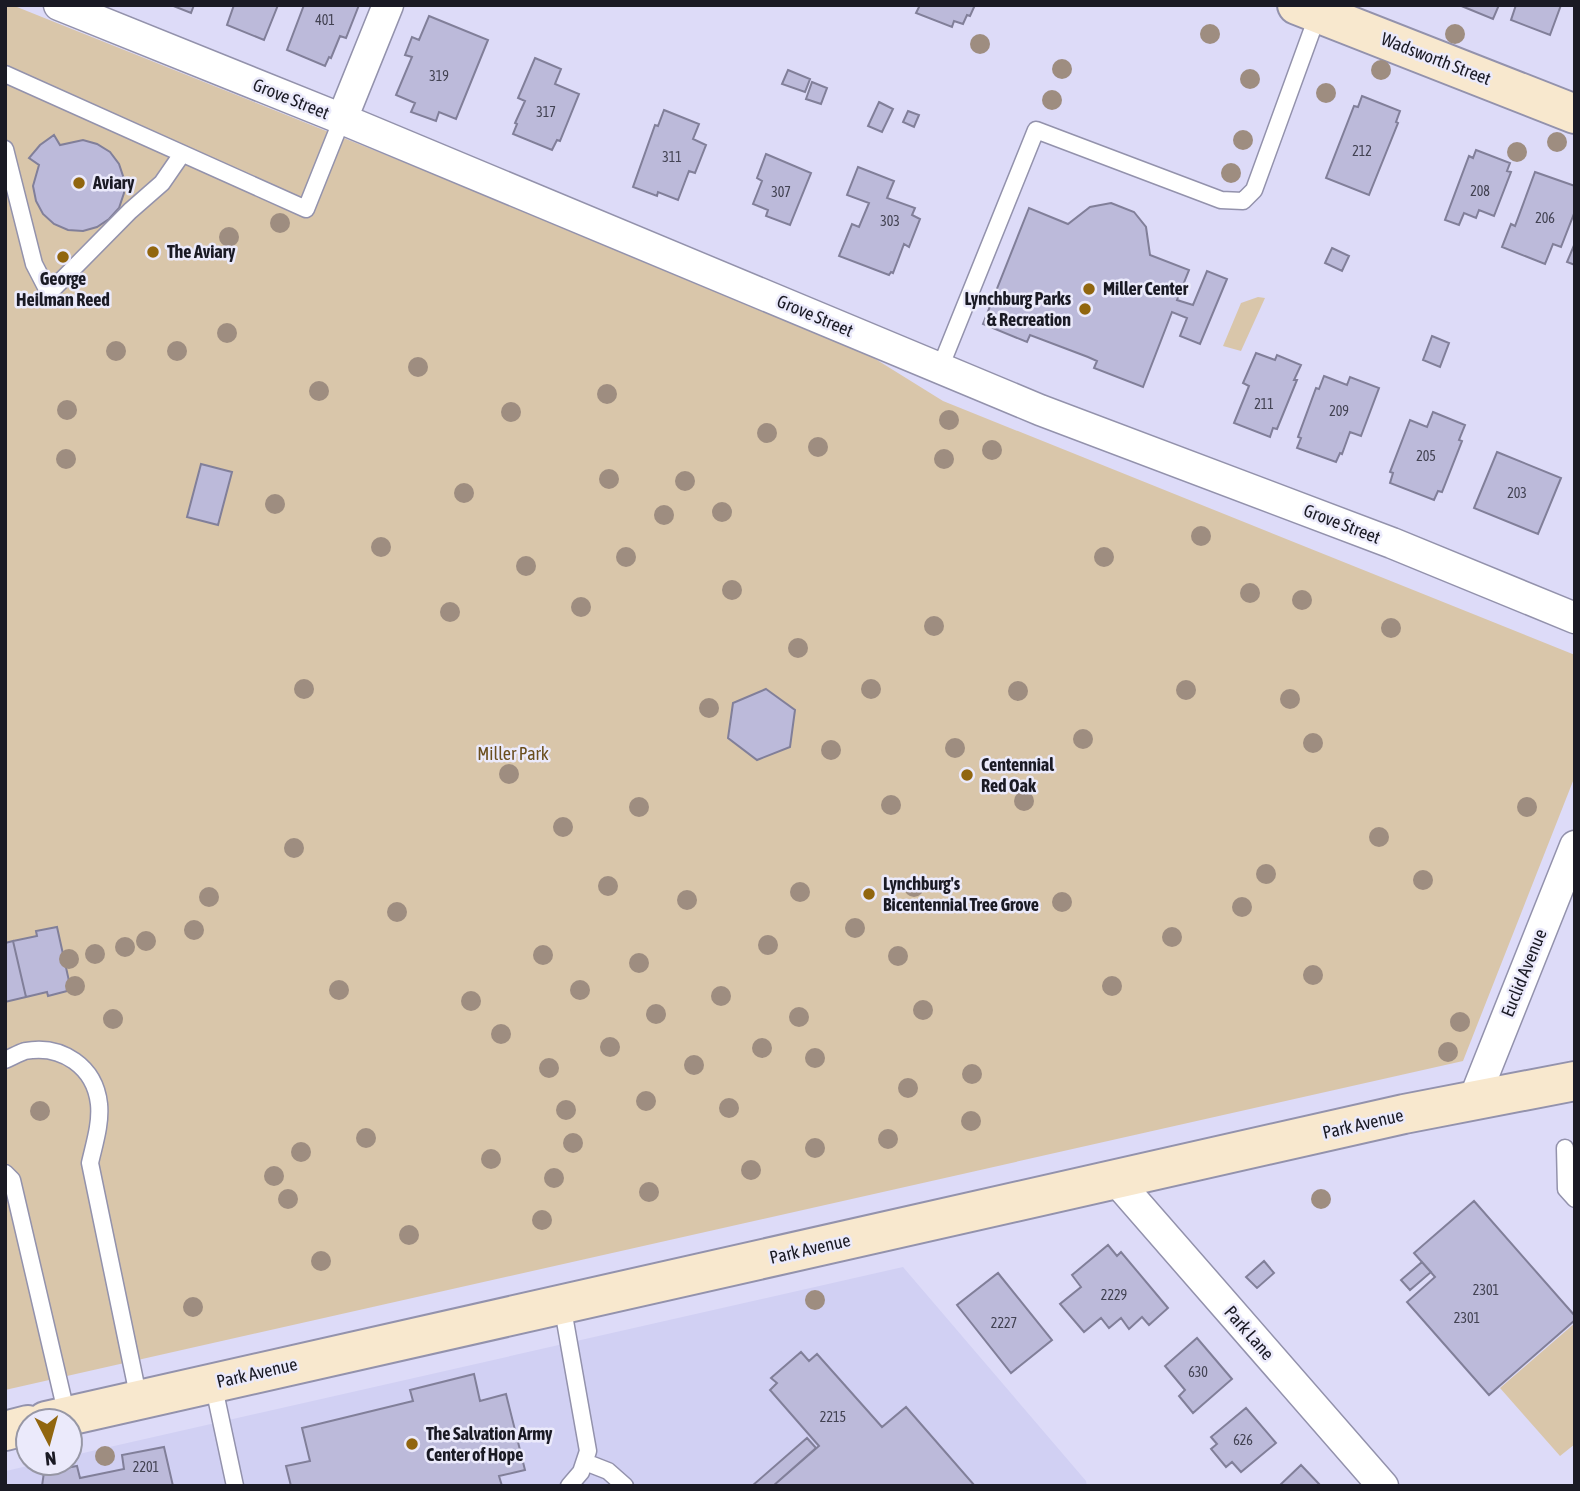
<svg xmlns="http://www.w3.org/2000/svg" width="1580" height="1491" font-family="'Asap Condensed',sans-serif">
	<rect width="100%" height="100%" fill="#dddbf8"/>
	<path fill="#d1d0f3" d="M903 1267 1086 1481 1087 1486H5L6 1471 40 1463H70V1456Z"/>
	<path fill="#d9c6aa" d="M5 5H12L840 337 943 401 1575 655V776L1463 1061 5 1390Z
		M1258 297 1265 298 1241 351 1223 346 1241 303Z
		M1575 1323V1444L1560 1456 1500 1388Z"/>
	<path fill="#bcbada" stroke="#817f99" stroke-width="2" d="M171 5H194L191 13Z
		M234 5H278L264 40 227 25Z
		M304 5H359L346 38 340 36 331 58 329 57 325 66 287 50Z
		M920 5H975L970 16 967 15 963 24 954 21 952 27 916 13Z
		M1459 5H1499L1493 19Z
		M1516 5H1561L1550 35 1511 20Z
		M429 16 488 40 456 119 439 112 436 121 411 112 415 103 396 95 412 57 405 55 412 37 419 40Z
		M535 58 561 69 555 84 579 94 560 141 557 140 552 150 513 134 517 124 515 123 525 101 518 98Z
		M788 70 810 79 805 92 782 84Z
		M812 82 827 88 821 104 806 99Z
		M1362 96 1400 111 1396 122 1398 123 1369 195 1326 178 1354 106 1358 107Z
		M879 102 893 109 882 132 868 126Z
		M664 110 699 124 693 139 706 145 695 173 689 171 678 200 658 192 657 196 633 187 655 125 658 126Z
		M908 111 919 115 914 127 903 122Z
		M54 135 60 145 83 140 97 144 110 152 119 164 124 179V193L119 208 109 219 97 227 83 231 68 230 54 224 43 214 36 201 33 186 39 165 29 158 40 145Z
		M1476 150 1510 163 1507 171 1511 172 1494 216 1479 210 1476 218 1464 213 1459 225 1445 220 1469 156 1473 158Z
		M766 154 811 173 790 225 766 216 768 210 753 204 762 181 757 178Z
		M858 167 894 181 887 198 915 208 912 215 920 219 909 247 904 244 893 273 891 272 889 275 839 256 852 224 859 227 869 203 847 195Z
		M1535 172 1575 186V211L1561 247 1553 244 1545 264 1502 247 1511 224 1515 226Z
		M1111 203 1134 212 1146 227 1150 255 1189 270 1177 300 1193 305 1207 271 1227 279 1200 344 1180 336 1187 318 1172 312 1143 387 1094 368 1097 361 1088 357 1030 335 1027 342 983 324 1029 208 1068 224 1090 207Z
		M1575 243V265L1567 262Z
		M1332 248 1349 256 1342 271 1325 263Z
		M1432 336 1449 343 1440 367 1423 360Z
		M1256 353 1275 360 1277 355 1301 365 1294 380H1297L1277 429 1273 428 1270 437 1234 423 1249 386 1243 383Z
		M1324 376 1347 385 1350 377 1379 388 1361 436 1350 432 1342 454 1340 453 1336 462 1297 448 1301 438 1298 437 1316 388 1319 389Z
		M1433 412 1465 425 1459 440 1462 441 1442 492 1438 491 1434 500 1390 483 1393 473 1390 472 1410 420 1427 427Z
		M1497 452 1561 478 1538 534 1474 508Z
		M201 464 232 472 218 525 187 517Z
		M766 689 795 710 790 747 757 760 728 738 733 703Z
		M57 927 71 990 48 996 47 992 26 997 13 941 37 936 36 931Z
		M13 941 26 997 5 1002V943Z
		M1474 1201 1575 1316V1320L1489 1395 1407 1302 1435 1277 1414 1253Z
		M1108 1245 1117 1256 1121 1252 1168 1308 1149 1325 1142 1317 1129 1329 1121 1318 1109 1328 1101 1318 1084 1332 1060 1304 1081 1287 1072 1275Z
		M1264 1261 1274 1273 1257 1288 1246 1277Z
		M1422 1262 1431 1272 1410 1290 1401 1280Z
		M998 1273 1052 1340 1011 1373 957 1305Z
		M1197 1338 1232 1379 1193 1413 1179 1396 1185 1390 1165 1366Z
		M801 1352 809 1361 817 1354 882 1427 906 1407 975 1486H773L819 1446 770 1390 777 1383 771 1378Z
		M474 1374 480 1401 506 1394 525 1470 499 1476 502 1486H291L286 1466 310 1461 302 1428 413 1401 410 1390Z
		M1246 1408 1276 1443 1241 1472 1232 1462 1226 1467 1211 1449 1217 1444 1211 1437Z
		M807 1438 816 1448 773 1486H752Z
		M164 1447 173 1486H42L44 1472 77 1466 80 1478 124 1469 122 1455Z
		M1301 1465 1321 1486H1279Z"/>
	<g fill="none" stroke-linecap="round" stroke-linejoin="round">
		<g stroke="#9392ac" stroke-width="19">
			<path id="lane" d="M5 74 306 209 342 119
				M5 149 34 264 49 293 130 211 162 183 182 154
				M940 368 1036 130 1221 200 1243 201 1254 190 1318 14
				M5 1060C12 1057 19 1053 25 1051 62 1044 95 1067 99 1104 101 1124 94 1145 90 1163L139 1400
				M1565 1148 1566 1189 1575 1199
				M5 1173 12 1180 67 1416
				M562 1304 588 1451 581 1472 569 1486
				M213 1383 235 1486
				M585 1462 608 1471 625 1486"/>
		</g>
		<g stroke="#9392ac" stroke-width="33">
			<path id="street" d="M59 5 342 119 1040 410 1392 543 1575 618
				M342 119 388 5
				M1474 1099 1575 846
				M1116 1180 1383 1486"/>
		</g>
		<g stroke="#9392ac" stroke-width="42">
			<path id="secondary" d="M1297 5 1575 114
				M46 1421 1404 1114 1575 1081
				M5 1431 28 1425"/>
		</g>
		<use href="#lane" stroke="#fff" stroke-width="16"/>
		<use href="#street" stroke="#fff" stroke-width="30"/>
		<use href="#secondary" stroke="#f8e8ce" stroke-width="38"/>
	</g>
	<g fill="#9e8d80">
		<circle cx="1210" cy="34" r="10"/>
		<circle cx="1455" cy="34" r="10"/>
		<circle cx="980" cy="44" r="10"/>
		<circle cx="1062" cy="69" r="10"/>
		<circle cx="1381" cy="70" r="10"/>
		<circle cx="1250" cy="79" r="10"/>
		<circle cx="1326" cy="93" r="10"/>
		<circle cx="1052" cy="100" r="10"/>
		<circle cx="1243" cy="140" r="10"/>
		<circle cx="1557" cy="142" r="10"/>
		<circle cx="1517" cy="152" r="10"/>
		<circle cx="1231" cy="173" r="10"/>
		<circle cx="280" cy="223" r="10"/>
		<circle cx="229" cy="237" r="10"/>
		<circle cx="227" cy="333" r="10"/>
		<circle cx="116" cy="351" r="10"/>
		<circle cx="177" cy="351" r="10"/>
		<circle cx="418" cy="367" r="10"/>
		<circle cx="319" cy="391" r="10"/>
		<circle cx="607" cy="394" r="10"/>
		<circle cx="67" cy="410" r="10"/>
		<circle cx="511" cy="412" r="10"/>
		<circle cx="949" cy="420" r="10"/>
		<circle cx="767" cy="433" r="10"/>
		<circle cx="818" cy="447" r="10"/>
		<circle cx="992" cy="450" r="10"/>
		<circle cx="66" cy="459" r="10"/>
		<circle cx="944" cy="459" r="10"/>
		<circle cx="609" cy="479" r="10"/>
		<circle cx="685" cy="481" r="10"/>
		<circle cx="464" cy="493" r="10"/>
		<circle cx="275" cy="504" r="10"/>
		<circle cx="722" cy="512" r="10"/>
		<circle cx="664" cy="515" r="10"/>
		<circle cx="1201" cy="536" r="10"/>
		<circle cx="381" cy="547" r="10"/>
		<circle cx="626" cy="557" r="10"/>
		<circle cx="1104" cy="557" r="10"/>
		<circle cx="526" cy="566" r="10"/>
		<circle cx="732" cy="590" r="10"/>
		<circle cx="1250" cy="593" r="10"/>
		<circle cx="1302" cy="600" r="10"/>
		<circle cx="581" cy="607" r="10"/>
		<circle cx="450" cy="612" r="10"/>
		<circle cx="934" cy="626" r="10"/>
		<circle cx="1391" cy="628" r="10"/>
		<circle cx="798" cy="648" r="10"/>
		<circle cx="304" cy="689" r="10"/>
		<circle cx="871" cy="689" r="10"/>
		<circle cx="1186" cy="690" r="10"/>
		<circle cx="1018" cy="691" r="10"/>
		<circle cx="1290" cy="699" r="10"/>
		<circle cx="709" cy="708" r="10"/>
		<circle cx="1083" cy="739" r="10"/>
		<circle cx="1313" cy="743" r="10"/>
		<circle cx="955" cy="748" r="10"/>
		<circle cx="831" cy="750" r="10"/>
		<circle cx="509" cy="774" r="10"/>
		<circle cx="1024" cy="801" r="10"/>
		<circle cx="891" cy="805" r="10"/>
		<circle cx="639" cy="807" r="10"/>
		<circle cx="1527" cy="807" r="10"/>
		<circle cx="563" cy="827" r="10"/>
		<circle cx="1379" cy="837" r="10"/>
		<circle cx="294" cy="848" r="10"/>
		<circle cx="1266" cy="874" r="10"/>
		<circle cx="1423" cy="880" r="10"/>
		<circle cx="608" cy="886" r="10"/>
		<circle cx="914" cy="887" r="10"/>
		<circle cx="800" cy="892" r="10"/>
		<circle cx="209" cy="897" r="10"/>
		<circle cx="687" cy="900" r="10"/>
		<circle cx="1062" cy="902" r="10"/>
		<circle cx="1242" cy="907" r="10"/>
		<circle cx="397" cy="912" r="10"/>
		<circle cx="855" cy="928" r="10"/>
		<circle cx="194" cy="930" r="10"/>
		<circle cx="1172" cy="937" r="10"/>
		<circle cx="146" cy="941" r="10"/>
		<circle cx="768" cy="945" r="10"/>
		<circle cx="125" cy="947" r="10"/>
		<circle cx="95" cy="954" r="10"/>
		<circle cx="543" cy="955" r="10"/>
		<circle cx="898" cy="956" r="10"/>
		<circle cx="69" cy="959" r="10"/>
		<circle cx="639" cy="963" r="10"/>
		<circle cx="1313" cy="975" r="10"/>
		<circle cx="75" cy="986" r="10"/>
		<circle cx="1112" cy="986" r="10"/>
		<circle cx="339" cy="990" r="10"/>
		<circle cx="580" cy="990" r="10"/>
		<circle cx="721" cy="996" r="10"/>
		<circle cx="471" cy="1001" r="10"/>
		<circle cx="923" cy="1010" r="10"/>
		<circle cx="656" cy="1014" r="10"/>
		<circle cx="799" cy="1017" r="10"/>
		<circle cx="113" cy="1019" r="10"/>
		<circle cx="1460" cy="1022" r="10"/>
		<circle cx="501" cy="1034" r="10"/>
		<circle cx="610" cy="1047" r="10"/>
		<circle cx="762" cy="1048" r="10"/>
		<circle cx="1448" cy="1052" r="10"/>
		<circle cx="815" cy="1058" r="10"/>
		<circle cx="694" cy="1065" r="10"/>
		<circle cx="549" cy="1068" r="10"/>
		<circle cx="972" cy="1074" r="10"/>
		<circle cx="908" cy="1088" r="10"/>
		<circle cx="646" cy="1101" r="10"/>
		<circle cx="729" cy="1108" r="10"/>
		<circle cx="566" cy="1110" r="10"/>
		<circle cx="40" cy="1111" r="10"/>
		<circle cx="971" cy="1121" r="10"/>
		<circle cx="366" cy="1138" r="10"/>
		<circle cx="888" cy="1139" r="10"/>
		<circle cx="573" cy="1143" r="10"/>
		<circle cx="815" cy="1148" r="10"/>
		<circle cx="301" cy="1152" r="10"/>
		<circle cx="491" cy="1159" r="10"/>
		<circle cx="751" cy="1170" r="10"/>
		<circle cx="274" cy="1176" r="10"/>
		<circle cx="554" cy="1178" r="10"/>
		<circle cx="649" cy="1192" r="10"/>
		<circle cx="288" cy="1199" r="10"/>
		<circle cx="1321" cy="1199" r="10"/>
		<circle cx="542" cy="1220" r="10"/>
		<circle cx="409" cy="1235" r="10"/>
		<circle cx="321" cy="1261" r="10"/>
		<circle cx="815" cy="1300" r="10"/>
		<circle cx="193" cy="1307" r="10"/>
		<circle cx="105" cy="1456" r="10"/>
	</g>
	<g fill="#91660f" stroke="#ebeafb" stroke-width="2.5">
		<circle cx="79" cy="183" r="7"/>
		<circle cx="153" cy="252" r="7"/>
		<circle cx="63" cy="257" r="7"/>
		<circle cx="1089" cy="289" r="7"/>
		<circle cx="1085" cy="309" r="7"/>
		<circle cx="967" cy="775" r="7"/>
		<circle cx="869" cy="894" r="7"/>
		<circle cx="412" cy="1444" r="7"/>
	</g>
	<g text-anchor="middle" stroke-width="5" stroke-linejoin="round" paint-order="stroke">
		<g font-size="14" fill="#424252">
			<text x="325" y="25">401</text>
			<text x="439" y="81">319</text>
			<text x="546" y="117">317</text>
			<text x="1362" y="156">212</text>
			<text x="672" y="162">311</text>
			<text x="1480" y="196">208</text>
			<text x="781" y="197">307</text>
			<text x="1545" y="223">206</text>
			<text x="890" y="226">303</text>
			<text x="1264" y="409">211</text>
			<text x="1339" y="416">209</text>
			<text x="1426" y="461">205</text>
			<text x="1517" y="498">203</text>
			<text x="1486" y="1295">2301</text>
			<text x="1114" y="1300">2229</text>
			<text x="1467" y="1323">2301</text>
			<text x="1004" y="1328">2227</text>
			<text x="1198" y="1377">630</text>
			<text x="833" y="1422">2215</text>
			<text x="1243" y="1445">626</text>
			<text x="146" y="1472">2201</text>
		</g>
		<g font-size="18" fill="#1a1a24" stroke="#ebeafb">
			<text transform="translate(1436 59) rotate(21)" y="6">Wadsworth Street</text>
			<text transform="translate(291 99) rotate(22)" y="6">Grove Street</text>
			<text transform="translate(815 316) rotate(23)" y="6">Grove Street</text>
			<text transform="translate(1342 524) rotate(21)" y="6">Grove Street</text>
			<text transform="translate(1524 973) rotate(-68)" y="6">Euclid Avenue</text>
			<text transform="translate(1363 1124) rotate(-13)" y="6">Park Avenue</text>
			<text transform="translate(810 1249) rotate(-13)" y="6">Park Avenue</text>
			<text transform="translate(1249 1333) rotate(49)" y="6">Park Lane</text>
			<text transform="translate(257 1373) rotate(-13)" y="6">Park Avenue</text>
		</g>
		<g font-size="18" font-weight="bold" fill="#1a1a24" stroke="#ebeafb" text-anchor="start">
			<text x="93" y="189">Aviary</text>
			<text x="167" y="258">The Aviary</text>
			<text x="63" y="285" text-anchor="middle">George<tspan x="63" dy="21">Heilman Reed</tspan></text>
			<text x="1103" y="295">Miller Center</text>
			<text x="1071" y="305" text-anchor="end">Lynchburg Parks<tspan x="1071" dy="21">&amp; Recreation</tspan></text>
			<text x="981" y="771">Centennial<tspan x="981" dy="21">Red Oak</tspan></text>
			<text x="883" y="890">Lynchburg's<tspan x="883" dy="21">Bicentennial Tree Grove</tspan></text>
			<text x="426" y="1440">The Salvation Army<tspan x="426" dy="21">Center of Hope</tspan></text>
		</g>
		<g font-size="18" fill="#6a4e1d" stroke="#ebeafb">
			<text x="513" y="760">Miller Park</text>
		</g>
	</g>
	<rect width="1580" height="1491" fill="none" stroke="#1a1a24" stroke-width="14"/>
	<g transform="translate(49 1442) rotate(174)"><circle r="33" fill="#ebeafb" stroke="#9797a5" stroke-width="2"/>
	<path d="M0-5L12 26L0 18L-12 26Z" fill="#91660f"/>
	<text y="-10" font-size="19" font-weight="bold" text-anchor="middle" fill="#1a1a24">N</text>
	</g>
</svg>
